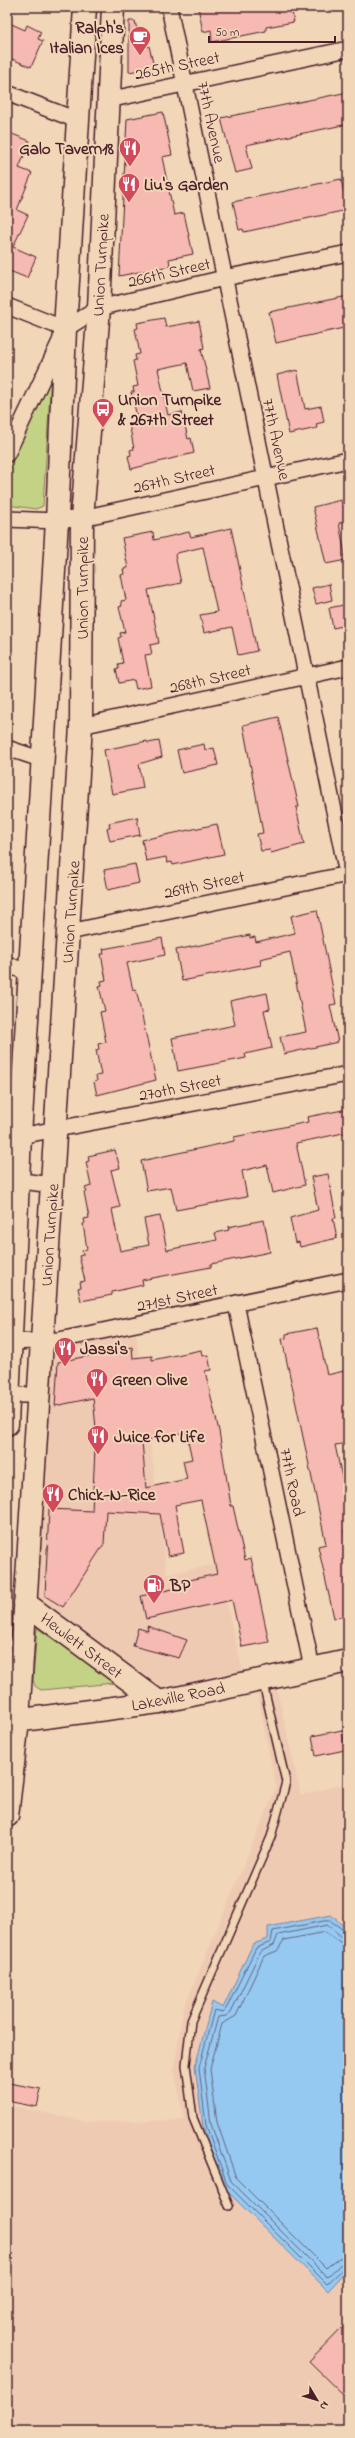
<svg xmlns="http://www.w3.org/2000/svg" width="355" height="2438" font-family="'Indie Flower',sans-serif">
	<rect width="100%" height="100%" fill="#f1d6b8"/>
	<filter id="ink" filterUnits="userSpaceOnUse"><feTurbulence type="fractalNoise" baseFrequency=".025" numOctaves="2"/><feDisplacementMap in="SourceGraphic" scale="8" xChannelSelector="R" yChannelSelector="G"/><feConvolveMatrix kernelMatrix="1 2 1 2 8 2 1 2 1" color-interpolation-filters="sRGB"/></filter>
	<g filter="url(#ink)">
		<path fill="#efcab3" d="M135 1325 167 1574 217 1564 245 1680 159 1702 25 1603 42 1343Z
			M274 1676 301 1795 348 1783V2431H7V2105L88 2122 184 2120 174 2069 183 2010 276 1788 255 1680Z"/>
		<path fill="#c4d286" stroke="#877858" d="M51 377 43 506 36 509 7 505V473L45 383Z
			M37 1628 114 1680V1683L41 1690 35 1686 33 1680Z"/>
		<path fill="#95c9f2" stroke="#7785a2" d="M331 1915 348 1930V2269L328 2291 223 2187 203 2126 195 2067 212 2002 223 2008 253 1944 268 1939V1927Z"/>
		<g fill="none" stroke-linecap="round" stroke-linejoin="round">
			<path stroke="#68637b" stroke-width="1" d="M348 1933 329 1920 273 1931 271 1942 256 1948 226 2009 223 2012 214 2010 199 2068 206 2125 227 2184 327 2284 344 2268 348 2267
				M348 1938 342 1937 327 1925 278 1935 274 1945 260 1952 231 2012 226 2016 218 2017 204 2068 211 2124 231 2181 327 2277 341 2264 348 2262
				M348 1944 340 1942 325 1932 284 1940 277 1951 264 1956 236 2016 222 2024 210 2069 217 2122 236 2178 326 2268 339 2258 348 2256"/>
		</g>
		<path fill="#f6bab2" stroke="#4a1f2b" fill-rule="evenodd" d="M198 7H291L294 22 266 27V31L212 42 211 30 203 32Z
			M129 21H135L141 47 149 46 154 67 129 72Z
			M7 22 25 30 27 25 41 32 38 39 43 41 31 67 7 57Z
			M348 92V124L246 145 252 169 235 173 221 118Z
			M163 112 172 155 162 157 174 215 184 213 193 254 169 259 170 266 119 276 127 119Z
			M7 132 30 141 19 168 32 173 17 210 28 215 13 247 36 257 27 278 7 270Z
			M341 179 347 210 244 232 243 229 239 230 233 202Z
			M348 296V327L276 343 269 312Z
			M164 318 166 327 199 321 204 348 201 349 210 388 193 391 187 363 158 369 168 415 182 412 188 439 191 438 194 453 131 469 128 456 131 455 130 450 134 449 129 423 138 421 131 392H134L133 387 138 386 133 361 136 360 135 355 140 354 135 329 138 328 137 323Z
			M297 370 305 409 321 406 324 422 316 424 317 428 289 434 277 375Z
			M341 500 342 506 348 505V521L339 523 346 560 326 564 313 507Z
			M231 528 257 651 238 655 232 627 204 633 200 615 217 612 203 547 177 553 175 555 181 583 148 590 159 643 150 645 152 654 145 655 151 686 136 689 134 680 119 683 116 669H119L118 664 123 663 118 638 121 637 120 633 125 632 119 607 122 606 121 601 126 600 121 575 124 574 123 569 128 568 122 538 153 532 154 540 189 532 191 537Z
			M329 584 332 600 316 604 312 588Z
			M348 604V625L333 628 329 608Z
			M278 717 299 807H296L304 844 271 853 270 850 261 851 257 834 263 833 243 725Z
			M147 741 148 743 159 741 162 757 139 764 143 788 112 794 104 750Z
			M204 744 205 750 214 748 218 765 182 773 177 750Z
			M137 817 140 835 110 841 107 828H110L109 823Z
			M217 824 224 854 173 865 172 862 167 863 166 857 146 861 142 840Z
			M135 864 139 883 108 890 104 870Z
			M317 910 336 1004 330 1005 338 1042 284 1054 280 1037 306 1032 290 952 260 959 261 965 182 981 176 950 250 935V938L255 937 256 942 295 933 291 916Z
			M162 938 165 955 127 963 133 990 136 989 156 1080 97 1095 94 1082 97 1081 96 1076 101 1075 96 1050 99 1049 98 1044 106 1042 100 1012 105 1011 99 986 102 985 101 981 106 980 101 954H104L103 949Z
			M267 993 270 1009 264 1010 272 1048 245 1054 246 1058 178 1071 172 1038 235 1025 230 1001Z
			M348 1109V1132L296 1143 305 1185 273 1193 267 1165 242 1171 247 1197 176 1210 171 1187 147 1191 141 1161 234 1141V1137L308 1122 307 1117Z
			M115 1150 120 1168 111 1170 120 1207 112 1209 120 1251 149 1245 144 1219 160 1216 167 1250 217 1240 215 1233 229 1230 228 1227 264 1220 270 1252 211 1264V1267L142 1280 143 1285 112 1292V1295L81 1301 78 1288 81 1287 80 1282 85 1281 79 1256 83 1255 82 1251 87 1249 83 1224 85 1223 84 1219 89 1218 84 1192H87L85 1188 91 1186 86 1162 89 1161 88 1156Z
			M328 1174 336 1218H333L337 1238 300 1247 299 1242 295 1243 290 1218 318 1210 311 1177Z
			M317 1328 327 1375 348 1370V1443L335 1445 348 1505V1529L344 1530 348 1547V1616L334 1618 318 1546 326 1544 282 1339 286 1338V1334Z
			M132 1347 133 1358 152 1356V1360L201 1350 202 1356 208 1355 211 1370 205 1371 219 1431 231 1506H233L245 1560 251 1558 269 1642 242 1647 232 1600 146 1619 141 1596 186 1586 185 1581 217 1574 201 1500 175 1505 184 1553 168 1556 160 1514 106 1511 104 1544 63 1607 45 1596 49 1509 92 1511 96 1428 93 1398 55 1406 58 1362ZM186 1432 192 1459 183 1461 187 1479 146 1488 142 1441Z
			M147 1626 187 1640 179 1658 133 1646 138 1628 148 1631Z
			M342 1730 345 1750 316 1756 312 1736Z
			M9 2083 41 2089 37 2107 7 2101Z
			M348 2322V2400L309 2362Z"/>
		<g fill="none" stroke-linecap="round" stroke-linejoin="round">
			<g stroke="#4a1f2b" stroke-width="10">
				<path id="service" d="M229 2206 193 2118 186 2065 191 2021 271 1837 286 1782 263 1683"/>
			</g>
			<g stroke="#4a1f2b" stroke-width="18">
				<path id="minor" d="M169 7 348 879
					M7 93 79 121
					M108 100 348 49
					M7 306 65 329 99 308 224 278 348 253
					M7 454 62 337
					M7 519 57 521 82 518 348 460
					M81 726 348 667
					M7 748 43 760
					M69 932 348 874
					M7 964 30 974
					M20 1136 348 1074
					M7 1179 52 1185
					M236 1304 312 1668
					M12 1342 59 1340 348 1280
					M7 1395H39"/>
			</g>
			<g stroke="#4a1f2b" stroke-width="25">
				<path id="primary" d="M7 1424 20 1136 57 521 65 329 85 7
					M25 1603 159 1702
					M7 1722 159 1702 348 1661
					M7 1816 18 1720 81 726 82 518 99 308 113 7"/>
			</g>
			<use href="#service" stroke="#f1d6b8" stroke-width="7"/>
			<use href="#minor" stroke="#f1d6b8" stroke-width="15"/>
			<use href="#primary" stroke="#f1d6b8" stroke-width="22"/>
		</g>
	</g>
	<defs>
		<g id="cafe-pin" transform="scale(1.15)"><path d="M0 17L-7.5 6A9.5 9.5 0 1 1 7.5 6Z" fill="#d1495b" stroke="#f1d6b8"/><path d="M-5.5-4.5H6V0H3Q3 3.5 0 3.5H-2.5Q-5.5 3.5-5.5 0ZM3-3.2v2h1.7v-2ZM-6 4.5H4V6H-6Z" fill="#fff"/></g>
		<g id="restaurant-pin" transform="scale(1.15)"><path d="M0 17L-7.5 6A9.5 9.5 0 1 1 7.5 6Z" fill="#d1495b" stroke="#f1d6b8"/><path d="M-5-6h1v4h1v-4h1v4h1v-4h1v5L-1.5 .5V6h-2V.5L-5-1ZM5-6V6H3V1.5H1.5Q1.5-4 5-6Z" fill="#fff"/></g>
		<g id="bus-pin" transform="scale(1.15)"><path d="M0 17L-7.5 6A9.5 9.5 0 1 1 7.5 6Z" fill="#d1495b" stroke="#f1d6b8"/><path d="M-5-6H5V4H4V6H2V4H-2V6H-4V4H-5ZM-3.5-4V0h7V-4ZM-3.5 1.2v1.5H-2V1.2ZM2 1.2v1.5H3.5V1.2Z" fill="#fff"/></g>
		<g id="fuel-pin" transform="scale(1.15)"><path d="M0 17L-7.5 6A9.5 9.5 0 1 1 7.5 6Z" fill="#d1495b" stroke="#f1d6b8"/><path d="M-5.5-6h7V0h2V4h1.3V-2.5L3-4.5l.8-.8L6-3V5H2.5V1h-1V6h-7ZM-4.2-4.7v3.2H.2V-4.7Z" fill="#fff"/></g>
	</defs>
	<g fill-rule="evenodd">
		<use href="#cafe-pin" x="140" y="37"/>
		<use href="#restaurant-pin" x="130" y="148"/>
		<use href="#restaurant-pin" x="129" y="184"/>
		<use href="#bus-pin" x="103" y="409"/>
		<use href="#restaurant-pin" x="65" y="1348"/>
		<use href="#restaurant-pin" x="97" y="1379"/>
		<use href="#restaurant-pin" x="98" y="1436"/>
		<use href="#restaurant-pin" x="53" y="1494"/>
		<use href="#fuel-pin" x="154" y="1585"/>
	</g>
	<g text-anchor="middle" stroke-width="4" stroke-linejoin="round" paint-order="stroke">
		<g font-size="17" font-weight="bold" fill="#4a1f2b" stroke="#f1d6b8" text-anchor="start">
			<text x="124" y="33" text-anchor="end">Ralph's<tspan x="124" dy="20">Italian Ices</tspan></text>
			<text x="114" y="154" text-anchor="end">Galo Tavern18</text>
			<text x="144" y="190">Liu's Garden</text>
			<text x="118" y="405">Union Turnpike<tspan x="118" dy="20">&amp; 267th Street</tspan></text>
			<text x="80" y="1354">Jassi's</text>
			<text x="112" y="1385">Green Olive</text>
			<text x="114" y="1442">Juice for Life</text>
			<text x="68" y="1500">Chick-N-Rice</text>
			<text x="170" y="1591">BP</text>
		</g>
		<g font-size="17" fill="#4a1f2b" stroke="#f1d6b8">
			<text transform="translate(177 65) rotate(-12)" y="6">265th Street</text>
			<text transform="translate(212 122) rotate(78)" y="6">77th Avenue</text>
			<text transform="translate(100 265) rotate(-87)" y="6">Union Turnpike</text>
			<text transform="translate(169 272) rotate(-13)" y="6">266th Street</text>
			<text transform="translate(277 439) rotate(78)" y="6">77th Avenue</text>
			<text transform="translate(174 478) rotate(-13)" y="6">267th Street</text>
			<text transform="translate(82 588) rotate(-90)" y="6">Union Turnpike</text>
			<text transform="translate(210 678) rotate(-13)" y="6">268th Street</text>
			<text transform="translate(204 884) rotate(-12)" y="6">269th Street</text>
			<text transform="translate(70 912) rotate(-86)" y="6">Union Turnpike</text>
			<text transform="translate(180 1087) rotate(-11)" y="6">270th Street</text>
			<text transform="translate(49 1235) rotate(-86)" y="6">Union Turnpike</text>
			<text transform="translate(177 1297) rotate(-12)" y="6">271st Street</text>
			<text transform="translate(293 1482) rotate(78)" y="6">77th Road</text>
			<text transform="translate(82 1645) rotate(37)" y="6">Hewlett Street</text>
			<text transform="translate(178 1696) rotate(-11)" y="6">Lakeville Road</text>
		</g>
	</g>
	<rect width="355" height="2438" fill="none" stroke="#f1d6b8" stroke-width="24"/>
	<rect x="12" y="12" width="331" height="2414" fill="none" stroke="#4a1f2b" stroke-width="1.5" filter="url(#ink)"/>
	<g transform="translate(317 2400) rotate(128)" stroke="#f1d6b8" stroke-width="3" paint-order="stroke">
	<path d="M0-3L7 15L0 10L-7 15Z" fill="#4a1f2b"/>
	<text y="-6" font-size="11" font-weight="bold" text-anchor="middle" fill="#4a1f2b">N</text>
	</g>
	<path d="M209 36v6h126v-6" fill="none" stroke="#4a1f2b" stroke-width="2"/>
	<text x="215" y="36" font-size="12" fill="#4a1f2b" stroke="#f1d6b8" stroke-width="3" paint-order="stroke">50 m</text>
</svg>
